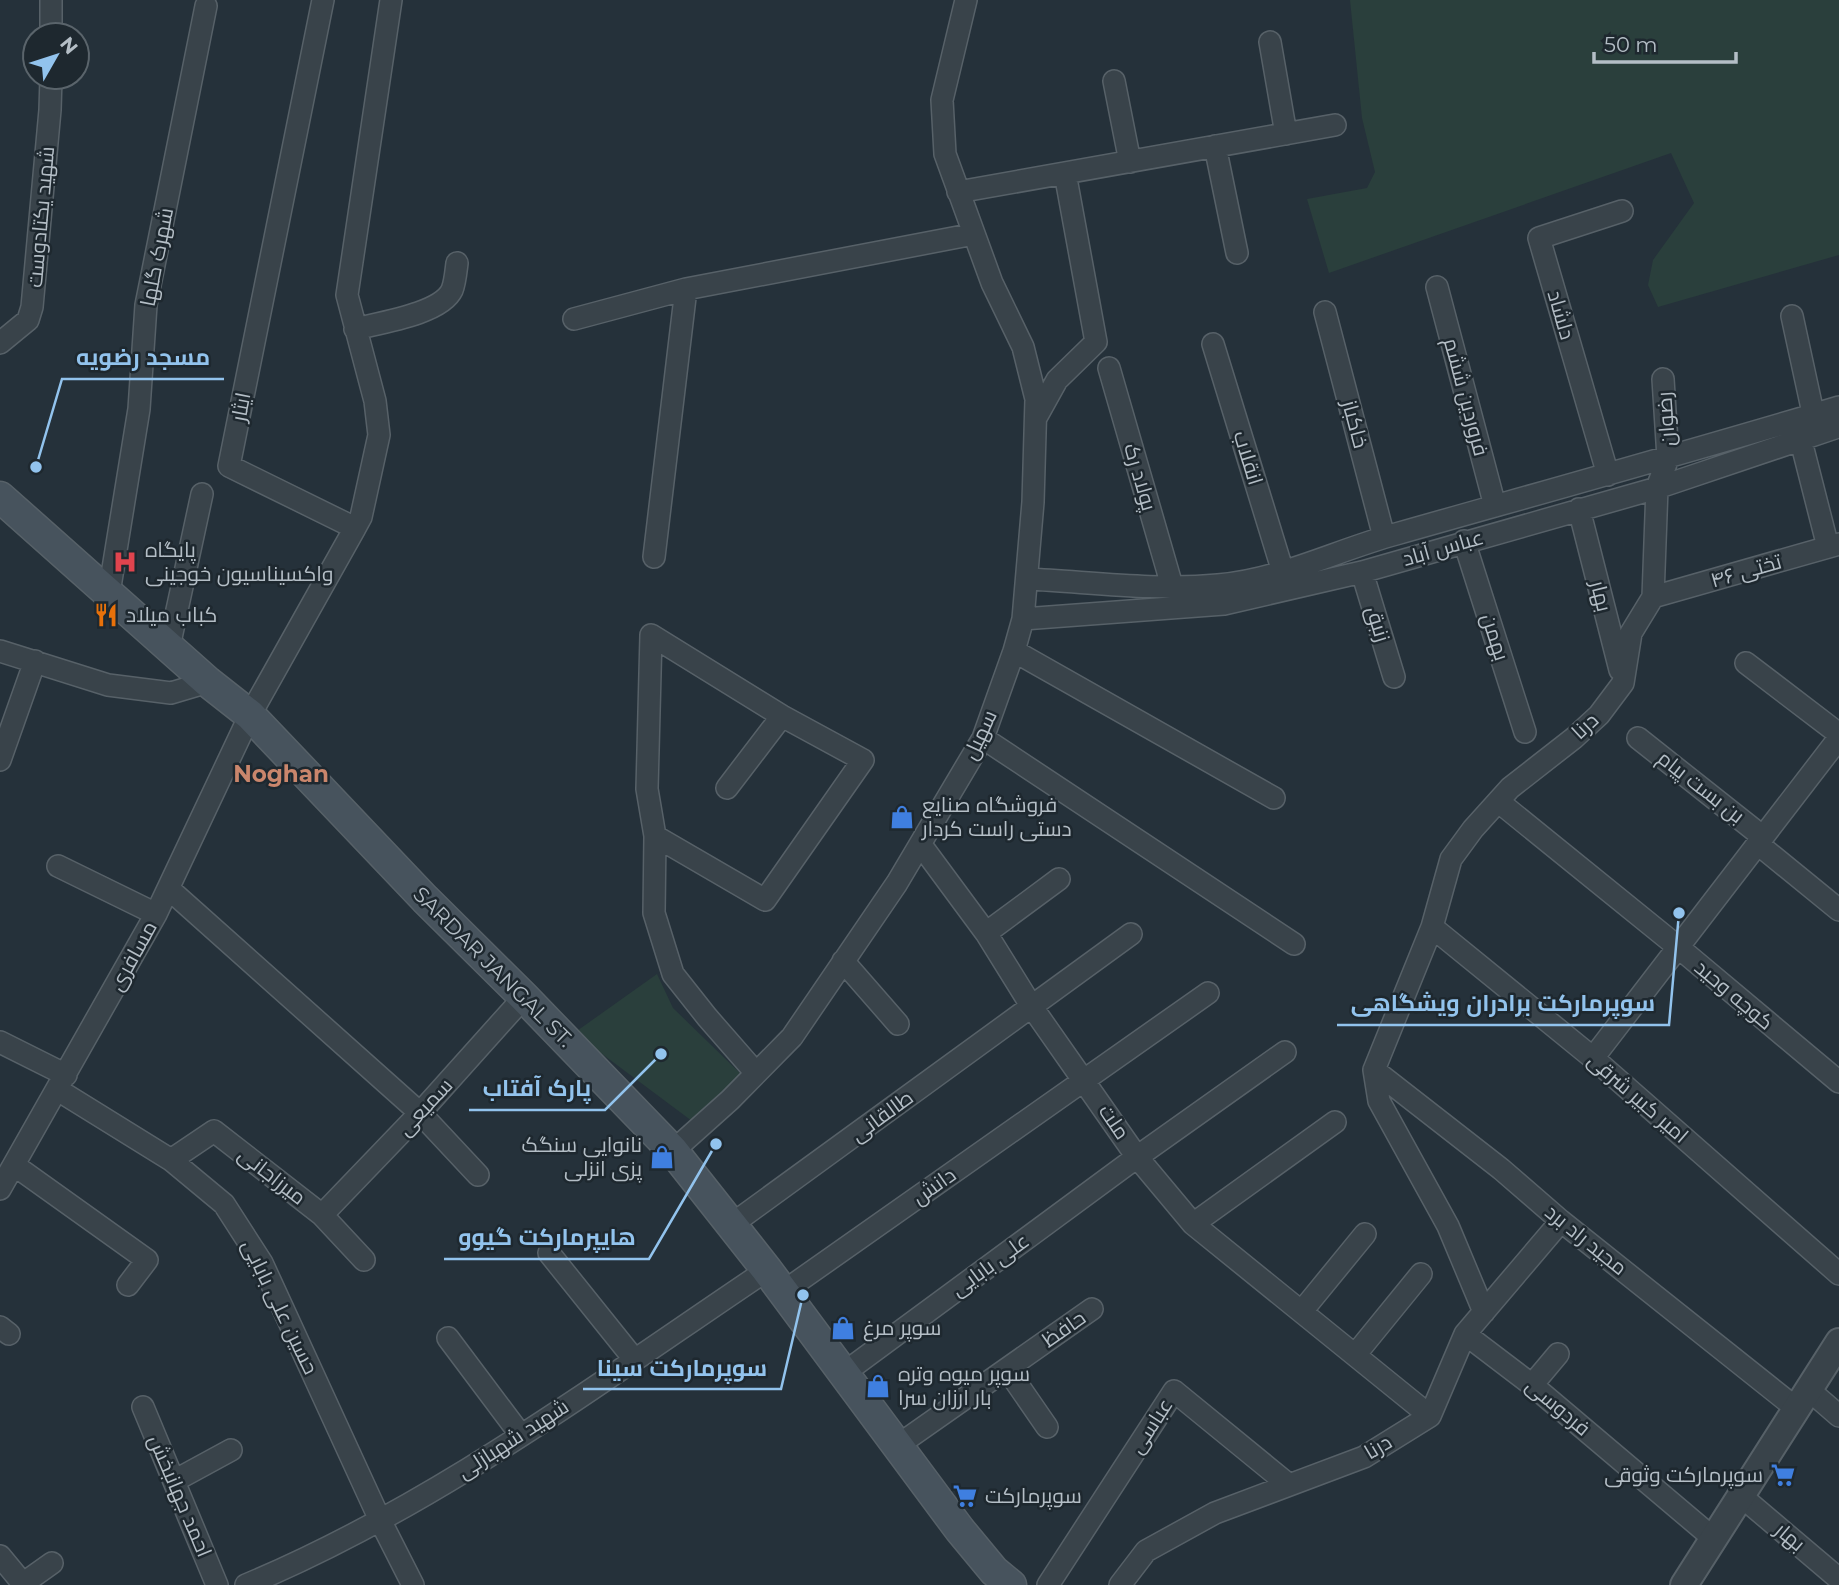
<svg xmlns="http://www.w3.org/2000/svg" width="1839" height="1585" font-family="Montserrat,Cairo,sans-serif">
	<rect width="100%" height="100%" fill="#25313a"/>
	<path fill="#2a3f3c" d="M1350 0H1839V255L1658 307 1648 285 1653 260 1694 203 1671 153 1329 273 1307 199 1367 188 1375 172 1362 118Z
		M657 974 673 1008 742 1075 700 1127 574 1033Z"/>
	<g fill="none" stroke-linecap="round" stroke-linejoin="round">
		<g stroke="#576168" stroke-width="24">
			<path id="minor" d="M51 35V0
				M1270 42 1286 134
				M1114 81 1130 162
				M1215 146 1237 253
				M958 192 1335 125
				M1437 287 1495 506
				M1325 312 1384 537
				M1792 316 1813 413
				M574 319 686 289 974 234
				M355 329C378 323 441 314 452 290 455 283 456 271 457 263
				M0 343 28 320 32 307 50 110 51 77
				M1213 344 1283 572
				M1109 368 1172 586
				M1037 416 1057 380 1096 342 1065 173
				M1801 441 1828 547
				M1608 475 1539 238 1622 211
				M1579 509 1620 670
				M355 528 361 517 379 435 375 401 347 295 391 0
				M1464 541 1525 732
				M654 557 686 289
				M1362 572 1394 677
				M1028 579C1090 582 1156 591 1218 585 1280 580 1337 550 1396 534 1544 492 1692 451 1839 407
				M109 593 139 409 146 305 206 6
				M1653 597 1839 544
				M1023 619 1224 604 1362 572 1657 488 1835 428 1830 410
				M169 647 202 494
				M0 651 108 685 171 693 208 682
				M1014 651 1274 798
				M1746 663 1839 734
				M983 738 1294 944
				M1638 738 1763 837
				M0 760 35 661
				M727 788 782 716
				M1499 802 1678 947 1839 1082
				M655 836 765 900 863 760 782 716 651 635 647 789 655 836 654 913 673 974 707 1017 756 1073
				M1758 844 1839 910
				M921 845 986 933 1032 1007 1137 1157 1193 1224 1430 1416
				M58 866 156 914
				M169 889 420 1113 478 1175
				M1432 927 1593 1058 1839 1274
				M986 933 1059 879
				M843 961 898 1024
				M0 1042 66 1075
				M1593 1058 1839 738
				M1374 1070 1501 1169 1561 1221 1797 1409
				M58 1090 171 1160 224 1204 262 1263 380 1520 413 1585
				M673 1151 730 1100 792 1037 897 883 983 738 1014 651 1023 619 1033 502 1036 399 1023 347 992 283 945 154 942 100 966 0
				M171 1160 214 1131 322 1215 364 1260
				M14 1165 147 1260 128 1285
				M0 1189 156 914 250 715 355 528 229 466 323 0
				M322 1215 420 1113 524 997
				M1193 1224 1335 1122
				M731 1225 1131 934
				M549 1253 634 1359
				M783 1292 1208 993
				M1302 1311 1365 1234
				M1484 1312 1448 1226 1379 1101 1374 1070 1432 927 1451 859 1473 829 1510 788 1574 738 1599 715 1623 683 1631 633 1653 597 1657 488 1668 458 1663 379
				M0 1327 9 1334
				M1465 1334 1532 1385 1713 1538
				M448 1338 520 1434
				M1355 1355 1421 1274
				M1007 1369 1047 1427
				M844 1373 1137 1157 1285 1052
				M1532 1385 1558 1354
				M1809 1390 1839 1416
				M143 1407 217 1585
				M897 1446 1092 1309
				M174 1481 231 1450
				M1741 1496 1839 1579
				M0 1556 24 1585
				M21 1585 52 1563
				M246 1585C433 1507 600 1382 767 1270
				M1048 1585 1174 1391 1289 1485
				M1120 1585 1146 1551 1215 1513 1364 1457 1430 1416 1465 1334 1561 1221"/>
		</g>
		<g stroke="#576168" stroke-width="30">
			<path id="tertiary" d="M1684 1585 1839 1342"/>
		</g>
		<g stroke="#576168" stroke-width="33">
			<path id="secondary" d="M0 497 208 682 250 715 425 899 524 997 673 1151 767 1270 960 1530 994 1571 1011 1585"/>
		</g>
		<use href="#minor" stroke="#39434a" stroke-width="21"/>
		<use href="#tertiary" stroke="#39434a" stroke-width="26"/>
		<use href="#secondary" stroke="#47535d" stroke-width="30"/>
	</g>
	<defs>
		<g id="hospital-bare" transform="scale(1.89)"><path d="M-5-5h3v3.5h4V-5h3V5h-3V1.5h-4V5h-3Z" fill="#e0444e" stroke="#1e282f" stroke-width="2.5" paint-order="stroke"/></g>
		<g id="restaurant-bare" transform="scale(1.89)"><path d="M-5-6h1v4h1v-4h1v4h1v-4h1v5L-1.5 .5V6h-2V.5L-5-1ZM5-6V6H3V1.5H1.5Q1.5-4 5-6Z" fill="#e8710a" stroke="#1e282f" stroke-width="2.5" paint-order="stroke"/></g>
		<g id="shop-bare" transform="scale(1.89)"><path d="M-5-2.5h2.3a2.7 3.5 0 0 1 5.4 0H5L5.5 6h-11ZM-1.5-2.5h3a1.5 2.3 0 0 0-3 0Z" fill="#3f7fe0" stroke="#1e282f" stroke-width="2.5" paint-order="stroke"/></g>
		<g id="supermarket-bare" transform="scale(1.89)"><path d="M-6-5.5h2.5l.6 2H6L4.5 2H-2.5L-4.4-4H-6ZM-1.5 3.2a1.3 1.3 0 1 0 .1 0ZM3 3.2a1.3 1.3 0 1 0 .1 0Z" fill="#3f7fe0" stroke="#1e282f" stroke-width="2.5" paint-order="stroke"/></g>
	</defs>
	<g fill-rule="evenodd">
		<use href="#hospital-bare" x="125" y="562"/>
		<use href="#restaurant-bare" x="106" y="615"/>
		<use href="#shop-bare" x="902" y="817"/>
		<use href="#shop-bare" x="662" y="1157"/>
		<use href="#shop-bare" x="843" y="1328"/>
		<use href="#shop-bare" x="878" y="1386"/>
		<use href="#supermarket-bare" x="1783" y="1475"/>
		<use href="#supermarket-bare" x="965" y="1496"/>
	</g>
	<g text-anchor="middle" stroke-width="5" stroke-linejoin="round" paint-order="stroke">
		<g font-size="21" fill="#b4bec6" stroke="#1e282f">
			<text transform="translate(41 217) rotate(-85)" y="7">شهید یکتادوست</text>
			<text transform="translate(157 257) rotate(-79)" y="7">شهرک گلها</text>
			<text transform="translate(1561 315) rotate(74)" y="7">دلشاد</text>
			<text transform="translate(1466 397) rotate(75)" y="7">فروردین ششم</text>
			<text transform="translate(241 407) rotate(-79)" y="7">ایثار</text>
			<text transform="translate(1666 419) rotate(-94)" y="7">رضوان</text>
			<text transform="translate(1355 424) rotate(75)" y="7">خاکباز</text>
			<text transform="translate(1248 458) rotate(73)" y="7">انقلاب</text>
			<text transform="translate(1140 477) rotate(74)" y="7">پولاد رک</text>
			<text transform="translate(1443 548) rotate(-16)" y="7">عباس آباد</text>
			<text transform="translate(1746 571) rotate(-16)" y="7">تختی ۴۶</text>
			<text transform="translate(1601 596) rotate(76)" y="7">بهار</text>
			<text transform="translate(1378 624) rotate(73)" y="7">زنبق</text>
			<text transform="translate(1495 637) rotate(72)" y="7">بهمن</text>
			<text transform="translate(1585 726) rotate(-43)" y="7">درنا</text>
			<text transform="translate(980 735) rotate(-65)" y="7">سهیل</text>
			<text transform="translate(1701 787) rotate(38)" y="7">بن بست پیام</text>
			<text transform="translate(133 956) rotate(-61)" y="7">مسافری</text>
			<text transform="translate(493 967) rotate(45)" y="7">SARDAR JANGAL ST.</text>
			<text transform="translate(1734 995) rotate(40)" y="7">کوچه وحید</text>
			<text transform="translate(1638 1098) rotate(41)" y="7">امیر کبیر شرقی</text>
			<text transform="translate(425 1107) rotate(-47)" y="7">سمیعی</text>
			<text transform="translate(882 1116) rotate(-36)" y="7">طالقانی</text>
			<text transform="translate(1114 1122) rotate(56)" y="7">ملت</text>
			<text transform="translate(272 1176) rotate(38)" y="7">میرزاجانی</text>
			<text transform="translate(934 1186) rotate(-35)" y="7">دانش</text>
			<text transform="translate(1586 1240) rotate(39)" y="7">مجید راد برد</text>
			<text transform="translate(990 1265) rotate(-36)" y="7">علی بابایی</text>
			<text transform="translate(280 1307) rotate(64)" y="7">حسین علی بابایی</text>
			<text transform="translate(1064 1329) rotate(-35)" y="7">حافظ</text>
			<text transform="translate(1558 1407) rotate(40)" y="7">فردوسی</text>
			<text transform="translate(1151 1426) rotate(-57)" y="7">عباسی</text>
			<text transform="translate(513 1439) rotate(-33)" y="7">شهید شهبازلی</text>
			<text transform="translate(1378 1447) rotate(-31)" y="7">درنا</text>
			<text transform="translate(180 1496) rotate(67)" y="7">احمد جهانبخش</text>
			<text transform="translate(1790 1537) rotate(40)" y="7">بهار</text>
		</g>
		<g font-size="21" fill="#b4bec6" stroke="#1e282f" text-anchor="start">
			<text x="145" y="557">پایگاه<tspan x="145" dy="24">واکسیناسیون خوجینی</tspan></text>
			<text x="126" y="622">کباب میلاد</text>
			<text x="922" y="812">فروشگاه صنایع<tspan x="922" dy="24">دستی راست کردار</tspan></text>
			<text x="642" y="1152" text-anchor="end">نانوایی سنگک<tspan x="642" dy="24">پزی انزلی</tspan></text>
			<text x="863" y="1335">سوپر مرغ</text>
			<text x="898" y="1381">سوپر میوه وتره<tspan x="898" dy="24">بار ارزان سرا</tspan></text>
			<text x="1763" y="1482" text-anchor="end">سوپرمارکت وثوقی</text>
			<text x="985" y="1503">سوپرمارکت</text>
		</g>
		<g font-size="23" font-weight="bold" fill="#ca866c" stroke="#1e282f">
			<text x="281" y="782">Noghan</text>
		</g>
	</g>
	<path fill="none" stroke="#92c3ed" stroke-width="2.5" d="M36 467L62 379H224M1679 913L1669 1025H1337M661 1054L605 1110H469M716 1144L649 1259H444M803 1295L781 1389H583"/>
	<g fill="#92c3ed" stroke="#1e282f" stroke-width="2.5">
		<circle cx="36" cy="467" r="7"/>
		<circle cx="1679" cy="913" r="7"/>
		<circle cx="661" cy="1054" r="7"/>
		<circle cx="716" cy="1144" r="7"/>
		<circle cx="803" cy="1295" r="7"/>
	</g>
	<g font-size="23" text-anchor="middle" font-weight="bold" fill="#92c3ed" stroke="#1e282f" stroke-width="5" stroke-linejoin="round" paint-order="stroke">
		<text x="143" y="365">مسجد رضویه</text>
		<text x="1503" y="1011">سوپرمارکت برادران ویشگاهی</text>
		<text x="537" y="1096">پارک آفتاب</text>
		<text x="547" y="1245">هایپرمارکت گیوو</text>
		<text x="682" y="1376">سوپرمارکت سینا</text>
	</g>
	<g transform="translate(56 56) rotate(51)"><circle r="33" fill="#1e282f" stroke="#5a646b" stroke-width="2"/>
	<path d="M0-5L12 26L0 18L-12 26Z" fill="#92c3ed"/>
	<text y="-10" font-size="19" font-weight="bold" text-anchor="middle" fill="#b4bec6">N</text>
	</g>
	<path d="M1594 52v10h142v-10" fill="none" stroke="#b4bec6" stroke-width="3.5"/>
	<text x="1604" y="52" font-size="21" fill="#b4bec6" stroke="#1e282f" stroke-width="5" paint-order="stroke">50 m</text>
</svg>
